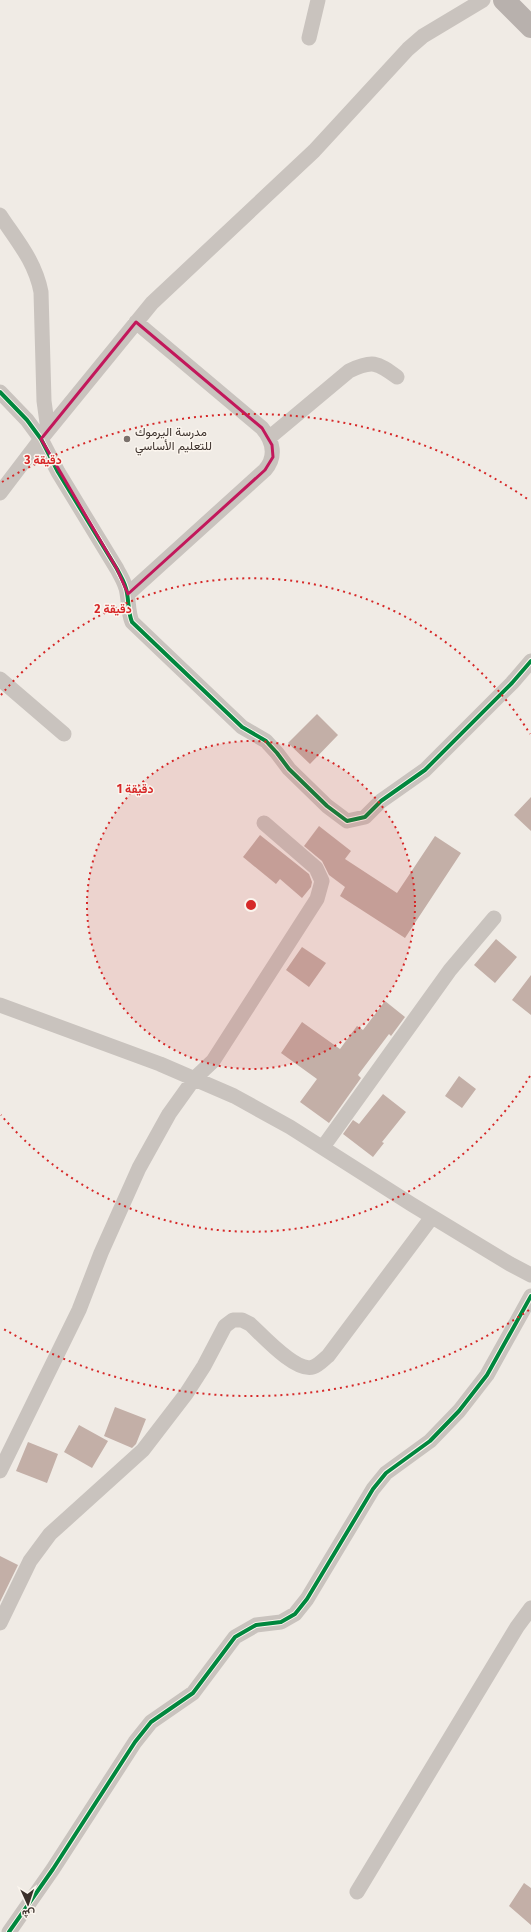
<svg xmlns="http://www.w3.org/2000/svg" width="531" height="1932" font-family="'Fira Sans',Vazirmatn,sans-serif">
	<rect width="100%" height="100%" fill="#f0ebe5"/>
	<path fill="#c3afa7" d="M317 714 338 735 310 764 288 743Z
		M531 797V831L514 815Z
		M319 826 351 851 345 859 397 893 435 836 461 853 405 938 340 896 345 887 329 875 322 861 304 846Z
		M260 835 309 874 312 882 311 887 302 898 280 879 276 884 243 857Z
		M496 939 517 957 495 983 474 965Z
		M302 947 326 963 309 987 286 970Z
		M531 975V1015L512 1000Z
		M385 1001 405 1017 391 1036 389 1034 358 1075 361 1078 329 1123 300 1102 317 1079 281 1053 302 1022 340 1049 357 1026 363 1030Z
		M459 1076 476 1089 462 1108 445 1096Z
		M383 1094 406 1112 382 1142 384 1143 373 1157 343 1134 353 1120 359 1124Z
		M115 1407 146 1419 136 1444 132 1448 104 1436Z
		M79 1425 108 1441 92 1468 64 1452Z
		M28 1442 58 1454 47 1483 16 1471Z
		M0 1556 18 1565 0 1602Z
		M524 1883 531 1888V1925L509 1906Z"/>
	<g fill="none" stroke-linecap="round" stroke-linejoin="round">
		<path stroke="#c9c3be" stroke-width="15" d="M309 38 318 0
			M0 215C17 241 35 261 41 292L44 401 48 430
			M0 392 27 420 41 439 58 472 117 569C121 577 126 584 127 593 129 604 128 612 132 622L242 727 266 741 277 753 289 769 327 806 347 821 365 817 381 801 425 770 512 683 531 661
			M270 437 349 371C372 360 377 362 397 377
			M0 493 41 439 152 303 314 151 408 49 423 36 483 0
			M128 594 265 470C277 456 273 441 262 428L136 322
			M0 679 64 734
			M0 1005 160 1064 234 1096 290 1127 411 1204 510 1264 531 1275
			M323 1147 450 970 494 918
			M0 1471 79 1310 101 1253 139 1168 169 1114 194 1079 213 1061 317 899 322 881 316 868 264 823
			M0 1623 30 1561 50 1534 143 1450 186 1394 204 1366 225 1326 233 1320H242L250 1324C262 1335 296 1373 313 1367 319 1365 323 1360 328 1356L432 1217
			M357 1892 517 1627 531 1608
			M9 1932 53 1869 135 1742 151 1722 193 1693 235 1637 256 1625 281 1622 295 1614 307 1599 373 1489 386 1473 430 1441 459 1411 487 1375 531 1296"/>
		<path stroke="#b8b1ad" stroke-width="22" d="M504 0 531 27"/>
		<g stroke="#fbf5ee" stroke-width="6">
			<path id="cycleway" d="M0 392 27 420 41 439 58 472 117 569C121 577 126 584 127 593 129 604 128 612 132 622L242 727 266 741 277 753 289 769 327 806 347 821 365 817 381 801 425 770 512 683 531 661
				M9 1932 53 1869 135 1742 151 1722 193 1693 235 1637 256 1625 281 1622 295 1614 307 1599 373 1489 386 1473 430 1441 459 1411 487 1375 531 1296"/>
		</g>
		<use href="#cycleway" stroke="#00873e" stroke-width="4"/>
	</g>
	<path fill="none" stroke="#c2185b" stroke-width="3" stroke-linejoin="round" d="M136 322 262 428 272 445 273 457 265 470 128 594 117 569 41 439Z"/>
	<circle cx="251" cy="905" r="164" fill="#d62828" fill-opacity=".12"/>
	<g fill="none" stroke="#d62828" stroke-width="2" stroke-dasharray="2 4">
		<circle cx="251" cy="905" r="164"/>
		<path d="M530 1076A327 327 0 0 1 1 1115M1 695A327 327 0 0 1 530 734"/>
		<path d="M529 1310A491 491 0 0 1 2 1328M2 482A491 491 0 0 1 529 500"/>
	</g>
	<circle fill="#7a716c" stroke="#fbf5ee" stroke-width="1.5" cx="127" cy="439" r="4"/>
	<g text-anchor="middle" stroke-width="3" stroke-linejoin="round" paint-order="stroke">
		<g font-size="12" fill="#3b302b" stroke="#fbf5ee" text-anchor="start">
			<text x="135" y="436">مدرسة اليرموك<tspan x="135" dy="14">للتعليم الأساسي</tspan></text>
		</g>
	</g>
	<circle cx="251" cy="905" r="6" fill="#d62828" stroke="#fbf5ee" stroke-width="2"/>
	<g font-size="12" text-anchor="middle" font-weight="bold" fill="#d62828" stroke="#fbf5ee" stroke-width="3" stroke-linejoin="round" paint-order="stroke">
		<text x="43" y="464">3 دقيقة</text>
		<text x="113" y="613">2 دقيقة</text>
		<text x="135" y="793">1 دقيقة</text>
	</g>
	<g transform="translate(28 1904) rotate(177)" stroke="#fbf5ee" stroke-width="3" paint-order="stroke">
	<path d="M0-3L7 15L0 10L-7 15Z" fill="#3b302b"/>
	<text y="-6" font-size="11" font-weight="bold" text-anchor="middle" fill="#3b302b">ش</text>
	</g>
</svg>
